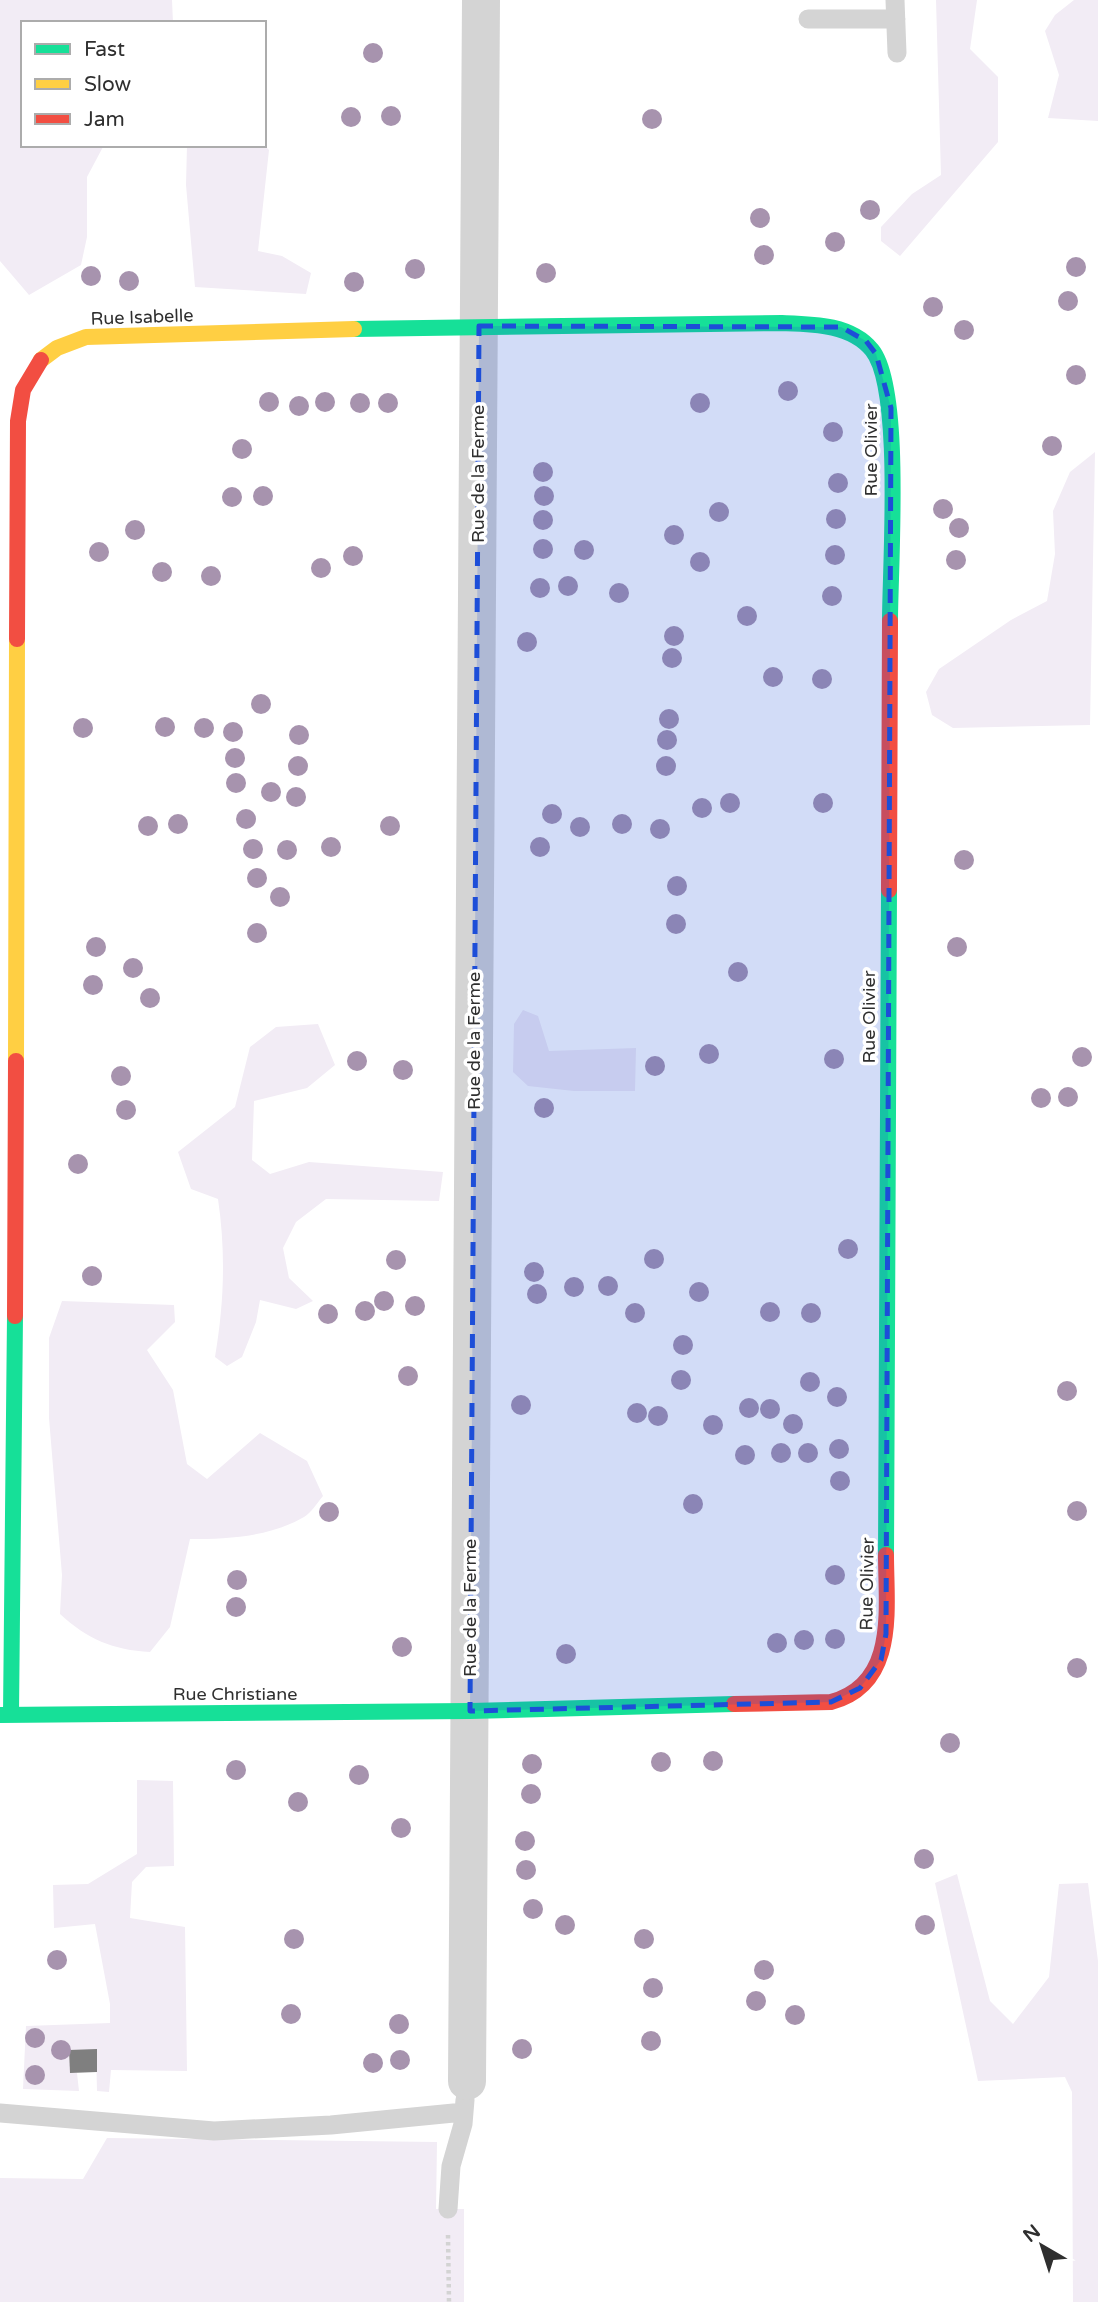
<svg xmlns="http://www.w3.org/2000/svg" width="1098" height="2302" font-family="'Varela Round',sans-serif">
	<rect width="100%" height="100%" fill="#fff"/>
	<path fill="#f2ecf5" d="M0 0H172L173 23H23V145H104L87 177V237L81 265 29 295 0 261Z
		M936 0H977L970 49 998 77V142L900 256 881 241V227L912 194 941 175Z
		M1074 0H1098V121L1048 118 1059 75 1045 31 1055 15Z
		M187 145H264L269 150 258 251 282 256 311 273 306 294 195 287 186 185Z
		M1095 452 1090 725 953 728 932 715 926 692 939 669 1011 620 1047 601 1055 554 1053 511 1070 472Z
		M523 1010 538 1016 549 1051 636 1048 635 1091H574L528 1086 513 1072 514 1024Z
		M318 1024 335 1065 307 1088 254 1101 252 1160 270 1174 309 1162 443 1172 439 1201 326 1199 296 1222 283 1248 289 1278 313 1301 296 1309 260 1300 256 1322 242 1357 227 1366 215 1357C224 1304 226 1253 218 1199L191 1189 178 1152 235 1107 250 1047 276 1027Z
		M62 1301 174 1305 175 1322 147 1350 173 1390 187 1464 207 1479 260 1433 307 1461 323 1496C317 1503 311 1513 304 1517 269 1537 229 1539 190 1539L170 1627 150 1652C113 1650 87 1639 60 1614L62 1575 49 1418V1338Z
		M137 1780 173 1781 174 1866 146 1867 132 1882 130 1918 185 1927 187 2071 111 2070 109 2092 97 2091 96 2049 70 2073H77L79 2091 23 2089 26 2026 110 2023V2004L95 1924 54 1928 53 1885 88 1884 137 1854Z
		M957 1874 990 2001 1013 2024 1049 1977 1059 1884 1088 1883 1098 1961V2302H1073L1072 2092 1065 2077 978 2081 935 1883Z
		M107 2138 437 2142 436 2209H464V2302H0V2178L83 2179Z"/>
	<path fill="#7f7f7f" d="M97 2049V2072L70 2073 69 2050Z"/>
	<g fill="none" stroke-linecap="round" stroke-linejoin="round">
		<path stroke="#d3d3d3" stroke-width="4.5" stroke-dasharray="3.5 3.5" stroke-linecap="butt" d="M448 2235 449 2302"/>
		<path stroke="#d4d4d4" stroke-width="19" d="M895 0 897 53
			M808 19H896
			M0 2113 214 2131 331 2125 464 2112
			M448 2209 451 2166 463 2124 465 2100"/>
		<path stroke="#d4d4d4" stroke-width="38" d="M467 2081 481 0"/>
		<path stroke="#16e098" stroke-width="16" d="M354 329 782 323C812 324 851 324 872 350 903 388 890 566 890 621
			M886 1555 889 890
			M11 1714 15 1316
			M0 1715 470 1711 734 1704"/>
		<path stroke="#ffcf43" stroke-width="16" d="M41 360 57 348 86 337 354 329
			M16 1061 17 639"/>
		<path stroke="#f24e42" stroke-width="16" d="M17 639 18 421 23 390 41 360
			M889 890 890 621
			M15 1316 16 1061
			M734 1704 831 1702C898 1684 886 1609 886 1555"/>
	</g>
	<g fill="#a793ae">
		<circle cx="373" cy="53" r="10"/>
		<circle cx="391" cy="116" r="10"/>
		<circle cx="351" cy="117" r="10"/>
		<circle cx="652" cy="119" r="10"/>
		<circle cx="870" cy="210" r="10"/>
		<circle cx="760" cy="218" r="10"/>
		<circle cx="835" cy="242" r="10"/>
		<circle cx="764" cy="255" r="10"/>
		<circle cx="1076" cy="267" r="10"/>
		<circle cx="415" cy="269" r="10"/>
		<circle cx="546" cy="273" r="10"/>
		<circle cx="91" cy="276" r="10"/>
		<circle cx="129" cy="281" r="10"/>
		<circle cx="354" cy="282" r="10"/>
		<circle cx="1068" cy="301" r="10"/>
		<circle cx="933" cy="307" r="10"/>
		<circle cx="964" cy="330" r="10"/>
		<circle cx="1076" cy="375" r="10"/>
		<circle cx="788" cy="391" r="10"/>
		<circle cx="269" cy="402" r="10"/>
		<circle cx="325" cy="402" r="10"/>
		<circle cx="360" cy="403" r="10"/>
		<circle cx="388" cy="403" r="10"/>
		<circle cx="700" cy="403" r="10"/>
		<circle cx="299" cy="406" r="10"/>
		<circle cx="833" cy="432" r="10"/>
		<circle cx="1052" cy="446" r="10"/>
		<circle cx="242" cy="449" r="10"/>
		<circle cx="543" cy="472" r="10"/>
		<circle cx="838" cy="483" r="10"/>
		<circle cx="263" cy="496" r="10"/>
		<circle cx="544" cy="496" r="10"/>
		<circle cx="232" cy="497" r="10"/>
		<circle cx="943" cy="509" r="10"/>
		<circle cx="719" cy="512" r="10"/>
		<circle cx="836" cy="519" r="10"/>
		<circle cx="543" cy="520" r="10"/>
		<circle cx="959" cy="528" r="10"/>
		<circle cx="135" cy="530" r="10"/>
		<circle cx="674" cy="535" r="10"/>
		<circle cx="543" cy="549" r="10"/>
		<circle cx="584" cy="550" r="10"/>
		<circle cx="99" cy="552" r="10"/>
		<circle cx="835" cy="555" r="10"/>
		<circle cx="353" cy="556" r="10"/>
		<circle cx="956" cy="560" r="10"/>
		<circle cx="700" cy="562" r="10"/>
		<circle cx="321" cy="568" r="10"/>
		<circle cx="162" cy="572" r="10"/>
		<circle cx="211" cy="576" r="10"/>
		<circle cx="568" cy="586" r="10"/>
		<circle cx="540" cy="588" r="10"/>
		<circle cx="619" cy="593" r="10"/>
		<circle cx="832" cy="596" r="10"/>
		<circle cx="747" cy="616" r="10"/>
		<circle cx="674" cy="636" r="10"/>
		<circle cx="527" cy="642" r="10"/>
		<circle cx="672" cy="658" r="10"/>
		<circle cx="773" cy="677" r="10"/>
		<circle cx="822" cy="679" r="10"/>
		<circle cx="261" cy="704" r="10"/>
		<circle cx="669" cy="719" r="10"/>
		<circle cx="165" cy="727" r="10"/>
		<circle cx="83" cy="728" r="10"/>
		<circle cx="204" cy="728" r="10"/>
		<circle cx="233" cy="732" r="10"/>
		<circle cx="299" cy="735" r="10"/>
		<circle cx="667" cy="740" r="10"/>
		<circle cx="235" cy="758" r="10"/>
		<circle cx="298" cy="766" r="10"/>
		<circle cx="666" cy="766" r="10"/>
		<circle cx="236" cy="783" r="10"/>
		<circle cx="271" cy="792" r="10"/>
		<circle cx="296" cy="797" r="10"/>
		<circle cx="730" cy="803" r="10"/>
		<circle cx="823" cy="803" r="10"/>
		<circle cx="702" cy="808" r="10"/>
		<circle cx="552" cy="814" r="10"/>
		<circle cx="246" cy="819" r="10"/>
		<circle cx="178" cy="824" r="10"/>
		<circle cx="622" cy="824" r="10"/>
		<circle cx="148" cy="826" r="10"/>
		<circle cx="390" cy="826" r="10"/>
		<circle cx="580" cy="827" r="10"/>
		<circle cx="660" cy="829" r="10"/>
		<circle cx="331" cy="847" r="10"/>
		<circle cx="540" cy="847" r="10"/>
		<circle cx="253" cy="849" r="10"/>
		<circle cx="287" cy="850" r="10"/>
		<circle cx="964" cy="860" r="10"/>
		<circle cx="257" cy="878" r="10"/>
		<circle cx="677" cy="886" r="10"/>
		<circle cx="280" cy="897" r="10"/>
		<circle cx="676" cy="924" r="10"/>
		<circle cx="257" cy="933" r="10"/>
		<circle cx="96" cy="947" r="10"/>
		<circle cx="957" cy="947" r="10"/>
		<circle cx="133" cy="968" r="10"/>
		<circle cx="738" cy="972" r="10"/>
		<circle cx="93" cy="985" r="10"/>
		<circle cx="150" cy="998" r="10"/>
		<circle cx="709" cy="1054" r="10"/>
		<circle cx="1082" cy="1057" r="10"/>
		<circle cx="834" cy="1059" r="10"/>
		<circle cx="357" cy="1061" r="10"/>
		<circle cx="655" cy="1066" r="10"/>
		<circle cx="403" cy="1070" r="10"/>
		<circle cx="121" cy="1076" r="10"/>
		<circle cx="1068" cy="1097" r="10"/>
		<circle cx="1041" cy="1098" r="10"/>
		<circle cx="544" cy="1108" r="10"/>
		<circle cx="126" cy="1110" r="10"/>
		<circle cx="78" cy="1164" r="10"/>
		<circle cx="848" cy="1249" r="10"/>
		<circle cx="654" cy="1259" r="10"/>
		<circle cx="396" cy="1260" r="10"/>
		<circle cx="534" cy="1272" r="10"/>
		<circle cx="92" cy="1276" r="10"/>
		<circle cx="608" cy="1286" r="10"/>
		<circle cx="574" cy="1287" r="10"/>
		<circle cx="699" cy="1292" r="10"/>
		<circle cx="537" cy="1294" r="10"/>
		<circle cx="384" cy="1301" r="10"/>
		<circle cx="415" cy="1306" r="10"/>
		<circle cx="365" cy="1311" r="10"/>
		<circle cx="770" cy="1312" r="10"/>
		<circle cx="635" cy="1313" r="10"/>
		<circle cx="811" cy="1313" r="10"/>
		<circle cx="328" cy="1314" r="10"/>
		<circle cx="683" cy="1345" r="10"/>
		<circle cx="408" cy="1376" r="10"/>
		<circle cx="681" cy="1380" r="10"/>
		<circle cx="810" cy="1382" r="10"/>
		<circle cx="1067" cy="1391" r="10"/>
		<circle cx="837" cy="1397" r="10"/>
		<circle cx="521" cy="1405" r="10"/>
		<circle cx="749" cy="1408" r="10"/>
		<circle cx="770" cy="1409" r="10"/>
		<circle cx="637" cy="1413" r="10"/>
		<circle cx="658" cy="1416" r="10"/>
		<circle cx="793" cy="1424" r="10"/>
		<circle cx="713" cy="1425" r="10"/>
		<circle cx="839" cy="1449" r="10"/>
		<circle cx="781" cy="1453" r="10"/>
		<circle cx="808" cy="1453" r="10"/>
		<circle cx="745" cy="1455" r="10"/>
		<circle cx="840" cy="1481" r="10"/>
		<circle cx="693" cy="1504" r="10"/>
		<circle cx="1077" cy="1511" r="10"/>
		<circle cx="329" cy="1512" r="10"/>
		<circle cx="835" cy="1575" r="10"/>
		<circle cx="237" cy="1580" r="10"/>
		<circle cx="236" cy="1607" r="10"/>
		<circle cx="835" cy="1639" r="10"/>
		<circle cx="804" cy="1640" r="10"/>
		<circle cx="777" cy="1643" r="10"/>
		<circle cx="402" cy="1647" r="10"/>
		<circle cx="566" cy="1654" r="10"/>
		<circle cx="1077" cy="1668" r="10"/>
		<circle cx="950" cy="1743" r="10"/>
		<circle cx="713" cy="1761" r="10"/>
		<circle cx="661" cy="1762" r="10"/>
		<circle cx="532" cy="1764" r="10"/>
		<circle cx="236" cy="1770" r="10"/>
		<circle cx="359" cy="1775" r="10"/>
		<circle cx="531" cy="1794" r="10"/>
		<circle cx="298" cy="1802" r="10"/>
		<circle cx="401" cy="1828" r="10"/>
		<circle cx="525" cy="1841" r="10"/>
		<circle cx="924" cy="1859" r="10"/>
		<circle cx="526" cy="1870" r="10"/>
		<circle cx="533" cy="1909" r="10"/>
		<circle cx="565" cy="1925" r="10"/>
		<circle cx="925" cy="1925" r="10"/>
		<circle cx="294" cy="1939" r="10"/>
		<circle cx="644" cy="1939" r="10"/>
		<circle cx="57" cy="1960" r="10"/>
		<circle cx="764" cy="1970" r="10"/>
		<circle cx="653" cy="1988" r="10"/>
		<circle cx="756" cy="2001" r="10"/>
		<circle cx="291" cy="2014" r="10"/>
		<circle cx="795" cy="2015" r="10"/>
		<circle cx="399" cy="2024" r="10"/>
		<circle cx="35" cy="2038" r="10"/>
		<circle cx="651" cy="2041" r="10"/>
		<circle cx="522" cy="2049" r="10"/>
		<circle cx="61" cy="2050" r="10"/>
		<circle cx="400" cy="2060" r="10"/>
		<circle cx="373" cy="2063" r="10"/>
		<circle cx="35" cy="2075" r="10"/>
	</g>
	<path fill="#1d4ed8" fill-opacity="0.2" stroke="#1d4ed8" stroke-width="5" stroke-dasharray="14 9" stroke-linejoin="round" d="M479 326 841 327 866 341 876 354 891 408 886 1634 881 1660 860 1688 831 1702 470 1711Z"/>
	<g text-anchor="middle" stroke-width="7" stroke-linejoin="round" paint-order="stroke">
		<g font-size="18" fill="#2f2f2f" stroke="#fff">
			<text transform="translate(142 317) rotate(-2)" y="6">Rue Isabelle</text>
			<text transform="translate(871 450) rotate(-90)" y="6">Rue Olivier</text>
			<text transform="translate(478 474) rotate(-90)" y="6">Rue de la Ferme</text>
			<text transform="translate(869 1017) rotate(-90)" y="6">Rue Olivier</text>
			<text transform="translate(474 1041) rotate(-90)" y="6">Rue de la Ferme</text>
			<text transform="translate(867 1584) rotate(-89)" y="6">Rue Olivier</text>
			<text transform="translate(470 1608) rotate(-90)" y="6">Rue de la Ferme</text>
			<text x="235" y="1700">Rue Christiane</text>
		</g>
	</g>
	<rect x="21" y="21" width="245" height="126" fill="#ffffff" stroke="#acacac" stroke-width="2"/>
	<rect x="35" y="44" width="35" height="10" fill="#16e098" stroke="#acacac" stroke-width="2"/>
	<text x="84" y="56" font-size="21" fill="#2f2f2f">Fast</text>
	<rect x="35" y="79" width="35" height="10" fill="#ffcf43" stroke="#acacac" stroke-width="2"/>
	<text x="84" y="91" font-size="21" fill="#2f2f2f">Slow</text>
	<rect x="35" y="114" width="35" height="10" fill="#f24e42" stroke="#acacac" stroke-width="2"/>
	<text x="84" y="126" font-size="21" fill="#2f2f2f">Jam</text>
	<g transform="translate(1042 2246) rotate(321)" stroke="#ffffff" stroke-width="5" paint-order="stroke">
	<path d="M0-5L12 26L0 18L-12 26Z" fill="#2f2f2f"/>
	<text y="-10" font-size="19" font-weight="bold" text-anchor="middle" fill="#2f2f2f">N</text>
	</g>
</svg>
